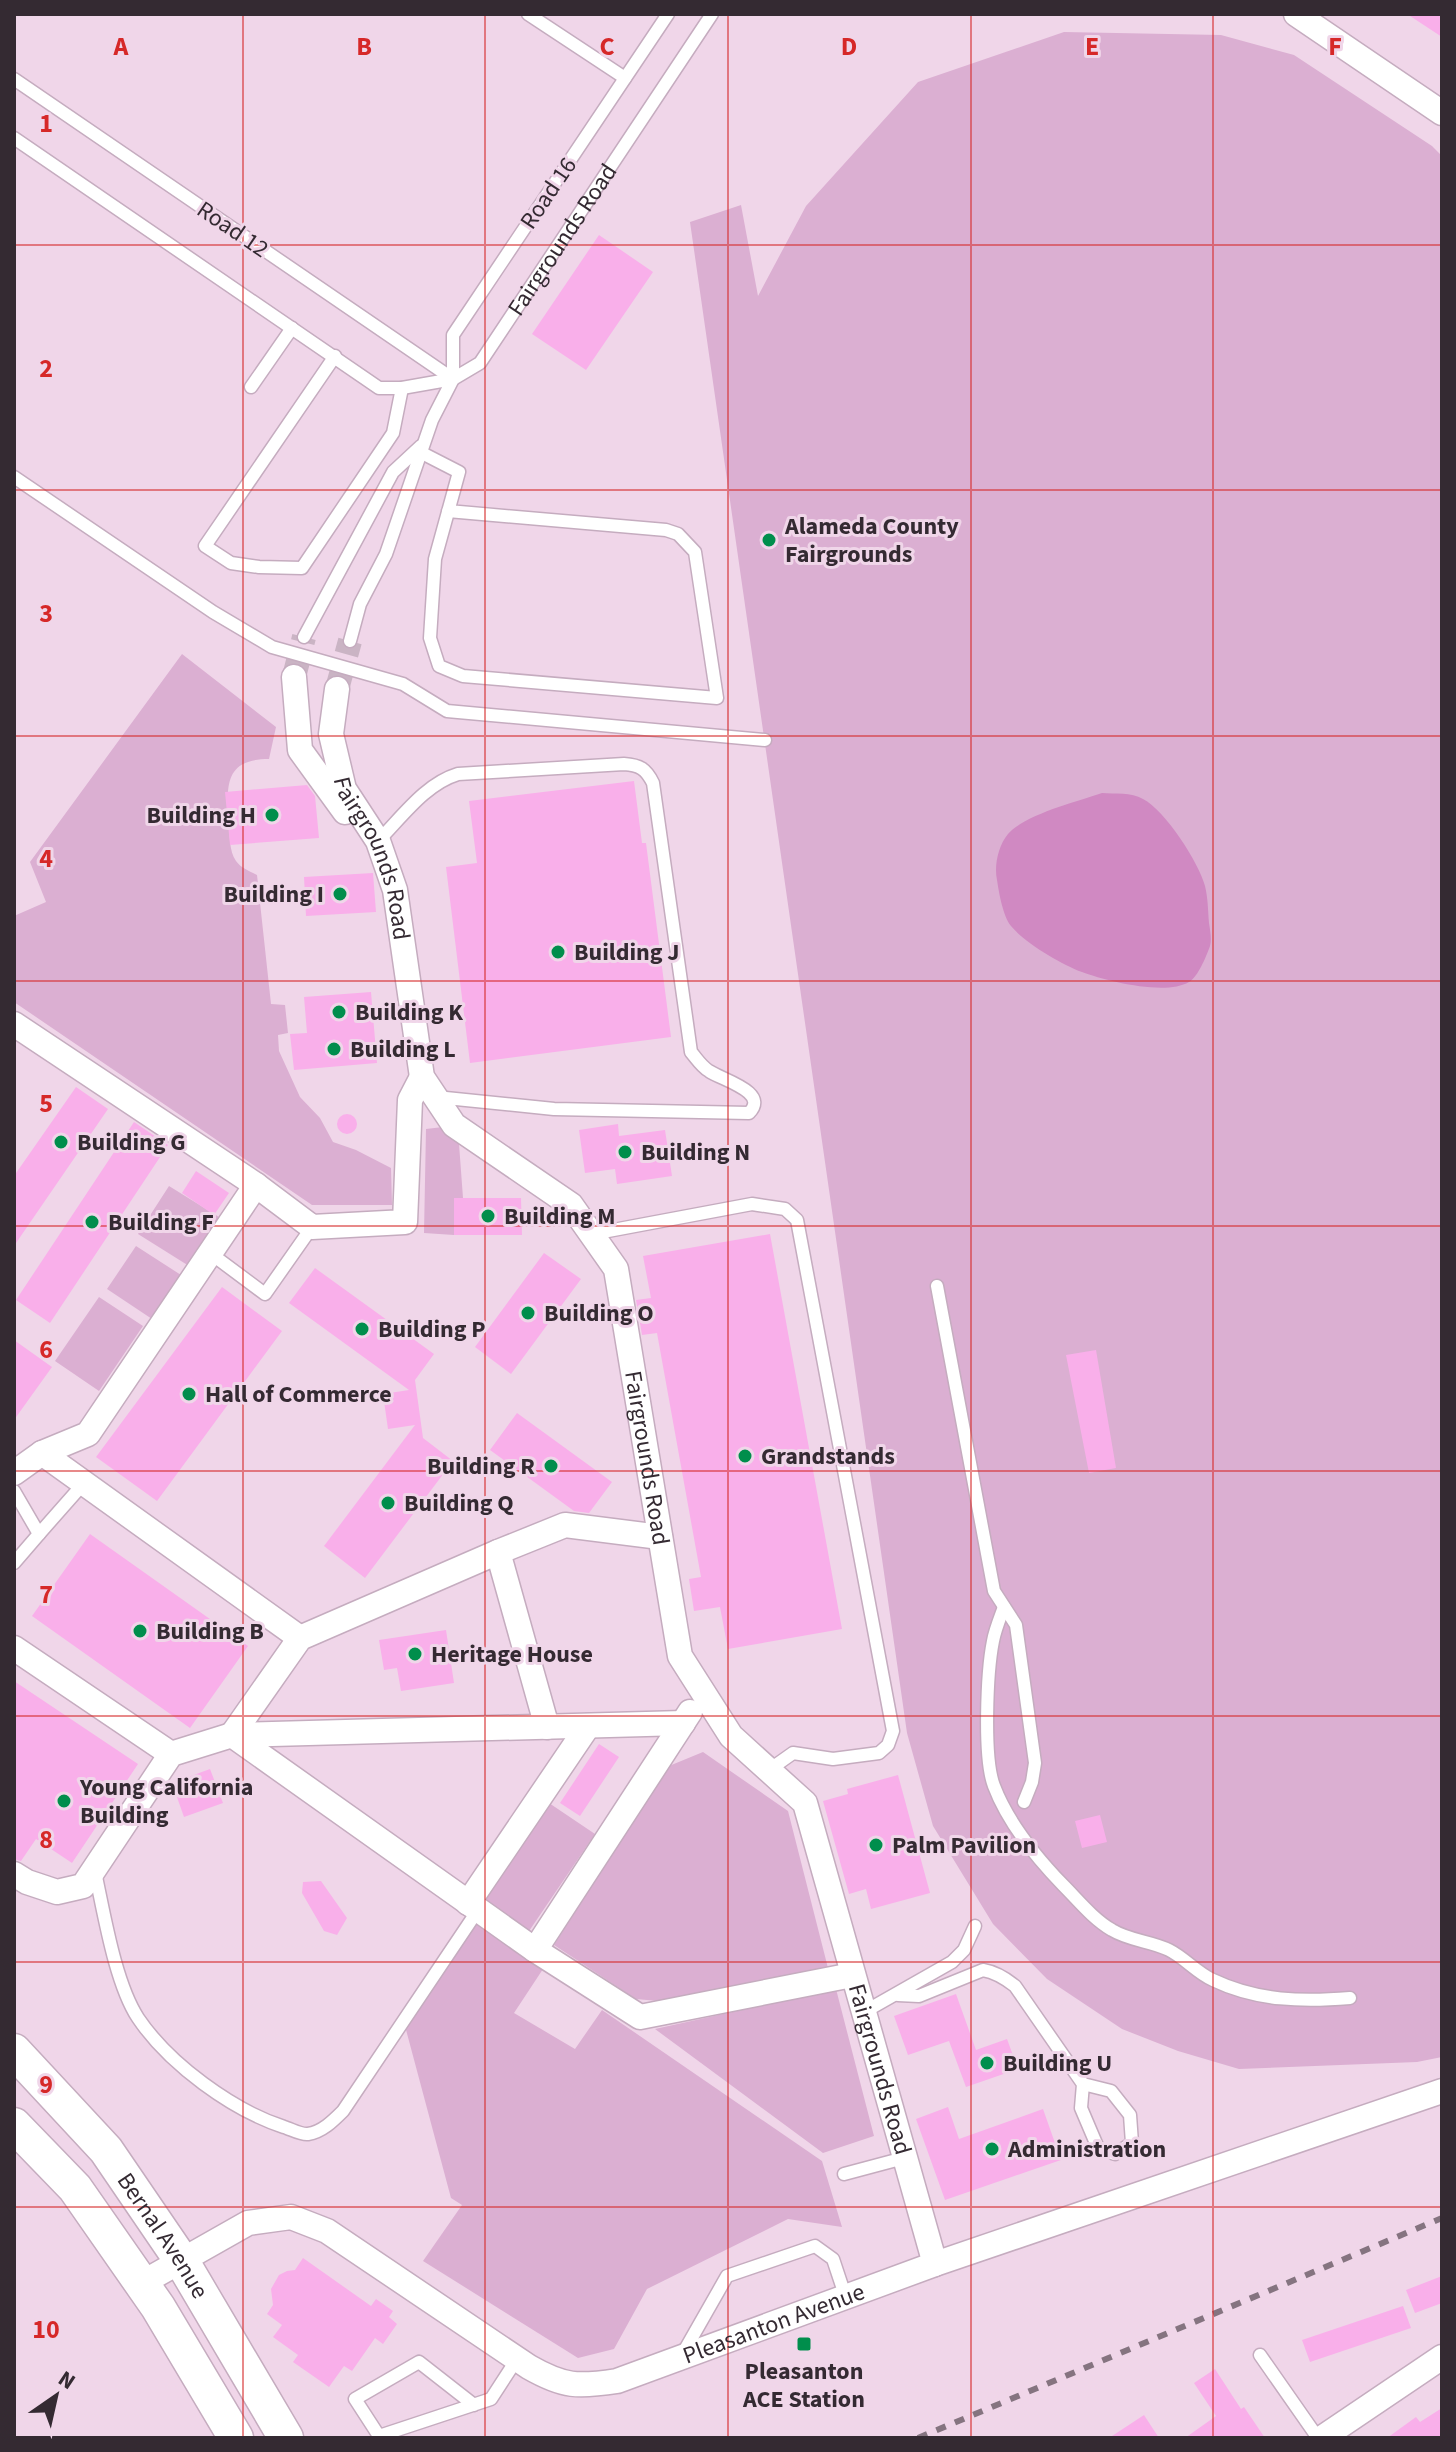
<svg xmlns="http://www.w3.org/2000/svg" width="1456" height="2452" font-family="'Source Sans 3',sans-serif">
	<rect width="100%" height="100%" fill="#f0d6e9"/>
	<path fill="#dbafd2" d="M1064 32 1221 35 1294 55 1432 146 1442 156V2057L1417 2062 1239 2069 1178 2051 1122 2029 1047 1979 993 1924 933 1826 907 1733 690 222 741 205 758 296 806 206 918 82Z
		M182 654 276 727 269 759C222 759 227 789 229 825 230 836 229 851 236 861 241 868 249 871 257 875L271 1004 285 1005 288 1033 278 1035 279 1051 300 1097 320 1118 333 1142 356 1150 391 1168 392 1205H312L14 1002V916L46 902 30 862Z
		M443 1127 459 1144 463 1198 454 1199V1235L424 1233 426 1129Z
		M169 1186 219 1217 189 1266 138 1234Z
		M136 1246 181 1275 152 1319 107 1289Z
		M99 1297 143 1326 99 1391 55 1361Z
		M703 1752 788 1811 828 1968 669 2002 636 1999 554 1945 669 1766Z
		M549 1803 595 1834 527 1934 481 1903Z
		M477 1920 543 1969 514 2013 575 2049 602 2010 822 2161 842 2227 788 2219 647 2289 614 2349 578 2358 423 2261 462 2205 451 2198 405 2026Z
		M836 1989 874 2136 823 2153 655 2029Z"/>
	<path fill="#d089c2" d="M1102 793C1115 794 1131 792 1143 799 1165 810 1199 863 1205 886 1208 898 1208 911 1209 923 1210 930 1212 939 1210 946 1206 957 1198 977 1189 982 1166 996 1106 981 1082 972 1061 964 1025 943 1011 926 1003 916 999 893 997 880 994 866 998 846 1008 834 1026 814 1076 802 1102 793Z"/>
	<path fill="#f9afea" d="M1407 14H1442V37Z
		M599 235 653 272 586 370 532 334Z
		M634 781 642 843H646L671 1037 470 1063 446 867 477 863 469 801Z
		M307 785 315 796 319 838 230 845 225 792Z
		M373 873 376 912 306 916 304 877Z
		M371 992 377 1063 294 1070 290 1034 307 1033 304 997Z
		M76 1087 108 1109 14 1246V1176Z
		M337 1124a10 10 0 1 1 20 0a10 10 0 1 1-20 0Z
		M134 1122 168 1145 50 1323 16 1300Z
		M618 1124 619 1136 665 1130 672 1176 617 1184 615 1169 585 1173 579 1130Z
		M196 1171 229 1193 214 1215 182 1193Z
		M454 1198H521L522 1235H454Z
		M770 1234 842 1629 728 1649 720 1607 694 1611 689 1579 701 1577 657 1333 642 1335 636 1300 651 1298 643 1256Z
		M544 1253 581 1279 511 1374 475 1347Z
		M315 1268 434 1354 415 1380 423 1438 453 1461 365 1578 324 1546 415 1425 388 1429 383 1394 409 1390 289 1303Z
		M222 1287 282 1331 157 1501 96 1457Z
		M14 1340 52 1367 14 1420Z
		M1096 1350 1116 1468 1089 1473 1066 1355Z
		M517 1413 612 1482 589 1513 574 1511 490 1450Z
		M90 1534 248 1646 190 1728 32 1616Z
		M446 1630 454 1683 401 1691 397 1668 384 1670 379 1640Z
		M14 1681 138 1764 72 1863 36 1839 21 1861 14 1859Z
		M599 1744 619 1757 580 1816 560 1803Z
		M210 1769 223 1803 184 1817 172 1783Z
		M898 1775 930 1893 871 1909 866 1889 849 1894 823 1801 848 1794 847 1789Z
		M1100 1815 1107 1842 1082 1848 1075 1821Z
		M321 1881 347 1918 337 1935 324 1931 302 1893 303 1882Z
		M956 1994 976 2050 1007 2039 1018 2069 966 2087 949 2041 908 2055 894 2016Z
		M948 2107 959 2139 1043 2109 1061 2160 945 2200 916 2119Z
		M303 2258 371 2306 376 2299 393 2311 389 2317 397 2324 383 2344 375 2338 352 2371 344 2366 329 2387 293 2362 298 2355 273 2337 282 2325 267 2314 273 2305 271 2289 279 2275 287 2271 295 2270Z
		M1442 2276V2303L1415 2313 1406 2290Z
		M1403 2306 1411 2328 1310 2362 1302 2340Z
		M1215 2369 1241 2409 1244 2407 1265 2438H1185L1216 2416 1194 2383Z
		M1442 2408V2438H1387L1416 2417 1420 2422Z
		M1144 2415 1159 2438H1109Z"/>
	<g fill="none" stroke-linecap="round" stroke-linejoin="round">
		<path stroke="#cab4c4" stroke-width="24" stroke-dasharray="24 12" stroke-linecap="butt" d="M294 677 304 637
			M337 689 350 641"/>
		<g stroke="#c5acbf" stroke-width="15">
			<g id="lane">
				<path d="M528 14 625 78"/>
				<path d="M14 79 453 379"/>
				<path d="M14 138 379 388H402L453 379"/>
				<path d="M335 356 205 546 231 563 259 567 302 568 393 433 402 388"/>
				<path d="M453 379V335L668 14"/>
				<path d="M251 387 292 328"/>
				<path d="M420 452 459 472 435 559 430 638 439 666 463 676 717 698 695 552 678 534 666 530 448 511"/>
				<path d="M14 477 213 612 272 647 403 684 447 711 765 740"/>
				<path d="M304 637 393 472 421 446"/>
				<path id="s1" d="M350 641 360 604 386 554 432 420 453 379 480 363 712 14"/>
				<path d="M378 841C402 817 425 784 458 774L624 764C640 765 646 769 653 783L691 1052C697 1059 701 1066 709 1071 722 1080 770 1092 749 1113L554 1109 436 1097"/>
				<path d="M592 1234 752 1204 785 1209 797 1220 893 1731 888 1745 879 1753 833 1759 793 1753 769 1770"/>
				<path d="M210 1253 265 1294 312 1227"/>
				<path d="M937 1286 994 1591 1016 1625 1035 1763 1032 1782 1024 1802"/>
				<path d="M14 1491 39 1534 14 1563"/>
				<path d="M39 1534 84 1483"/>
				<path d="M1004 1607C1000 1618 995 1630 993 1641 987 1671 983 1758 994 1786 1008 1823 1035 1856 1063 1885 1078 1900 1093 1919 1112 1930 1130 1941 1151 1941 1169 1950 1185 1958 1197 1973 1213 1980 1257 2001 1303 2002 1350 1998"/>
				<path d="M95 1872C104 1913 115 1983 138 2018 169 2064 232 2110 284 2127 291 2129 301 2135 308 2134 322 2132 333 2121 343 2111L478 1910"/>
				<path d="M898 1995 919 1996 983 1970C995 1972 1005 1978 1015 1986L1083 2084 1081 2108 1098 2148 1115 2154 1132 2143 1130 2115 1111 2091 1083 2084"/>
				<path d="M864 2012 952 1962 964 1950 975 1926"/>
				<path d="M844 2174 904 2158"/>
				<path d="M682 2355 727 2276 815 2246 833 2259 845 2295"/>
				<path d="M1260 2355 1318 2438"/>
				<path d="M474 2405 419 2362 355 2399 379 2436 491 2399 517 2359"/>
			</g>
		</g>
		<g stroke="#c5acbf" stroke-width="27">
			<g id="street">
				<path d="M1296 14 1442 113"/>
				<path d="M294 677 300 750 345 812"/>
				<path id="s2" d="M337 689 331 734 344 789 378 841 395 890 422 1077 454 1125 571 1205 616 1269 680 1656 731 1736 805 1803 935 2264"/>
				<path d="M14 1024 256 1185 312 1227 405 1222 410 1100 422 1077"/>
				<path d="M42 1453 300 1638"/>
				<path d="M14 1473 42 1453 88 1434 256 1185"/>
				<path d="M498 1552 547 1727"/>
				<path d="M14 1648 171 1754"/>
				<path d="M232 1735 300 1638 498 1552 565 1525 660 1537"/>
				<path d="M232 1735 683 1723"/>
				<path d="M14 1874 27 1882 57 1892 83 1886 171 1754 232 1735 535 1950 640 2017 852 1975"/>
				<path d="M468 1903 588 1726"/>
				<path d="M535 1950 690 1712"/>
				<path id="s3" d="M142 2283 248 2223 291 2217 327 2231 529 2367C564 2387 578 2387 617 2381L935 2264 1442 2091"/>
				<path d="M1322 2438 1442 2357"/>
			</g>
		</g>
		<g stroke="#c5acbf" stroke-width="37">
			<g id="secondary">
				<path id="s4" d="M14 2051 106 2150 181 2260 286 2438"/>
				<path d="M14 2125 75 2188 158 2307 236 2438"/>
			</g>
		</g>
		<use href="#lane" stroke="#fff" stroke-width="12"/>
		<use href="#street" stroke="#fff" stroke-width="24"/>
		<use href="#secondary" stroke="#fff" stroke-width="34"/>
		<path stroke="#857480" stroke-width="6" stroke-dasharray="10 10" stroke-linecap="butt" d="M918 2438 1442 2218"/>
	</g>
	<path fill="none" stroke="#d62828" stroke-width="2" stroke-opacity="0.55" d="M243 14V2438M485 14V2438M728 14V2438M971 14V2438M1213 14V2438M14 245H1442M14 490H1442M14 736H1442M14 981H1442M14 1226H1442M14 1471H1442M14 1716H1442M14 1962H1442M14 2207H1442"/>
	<g fill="#008e4c" stroke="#f0d6e9" stroke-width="3">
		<circle cx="769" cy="540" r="8"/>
		<circle cx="272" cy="815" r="8"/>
		<circle cx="340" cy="894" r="8"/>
		<circle cx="558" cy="952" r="8"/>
		<circle cx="339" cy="1012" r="8"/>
		<circle cx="334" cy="1049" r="8"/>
		<circle cx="61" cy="1142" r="8"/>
		<circle cx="625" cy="1152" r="8"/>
		<circle cx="488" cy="1216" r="8"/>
		<circle cx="92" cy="1222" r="8"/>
		<circle cx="528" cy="1313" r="8"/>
		<circle cx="362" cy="1329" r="8"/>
		<circle cx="189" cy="1394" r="8"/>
		<circle cx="745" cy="1456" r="8"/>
		<circle cx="551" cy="1466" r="8"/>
		<circle cx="388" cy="1503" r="8"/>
		<circle cx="140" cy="1631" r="8"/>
		<circle cx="415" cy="1654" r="8"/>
		<circle cx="64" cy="1801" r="8"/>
		<circle cx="876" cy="1845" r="8"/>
		<circle cx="987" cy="2063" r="8"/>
		<circle cx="992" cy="2149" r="8"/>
		<rect x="796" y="2336" width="16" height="16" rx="4"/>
	</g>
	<g text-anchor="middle" stroke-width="6" stroke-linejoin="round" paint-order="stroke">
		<g font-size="24" fill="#342a32" stroke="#f0d6e9">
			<text transform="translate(548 193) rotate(-56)" y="8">Road 16</text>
			<text transform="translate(233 229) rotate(34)" y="8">Road 12</text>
			<text dy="8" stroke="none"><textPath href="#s1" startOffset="462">Fairgrounds Road</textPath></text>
			<text dy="8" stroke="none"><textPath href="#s2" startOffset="178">Fairgrounds Road</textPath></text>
			<text dy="8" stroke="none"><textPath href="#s2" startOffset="874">Fairgrounds Road</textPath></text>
			<text dy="8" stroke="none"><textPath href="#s2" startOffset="1546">Fairgrounds Road</textPath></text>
			<text dy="8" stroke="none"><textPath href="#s4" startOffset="238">Bernal Avenue</textPath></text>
			<text dy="8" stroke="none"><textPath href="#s3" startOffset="706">Pleasanton Avenue</textPath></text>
		</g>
		<g font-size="24" font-weight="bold" fill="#342a32" stroke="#f0d6e9" text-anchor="start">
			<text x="785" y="534">Alameda County<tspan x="785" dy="28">Fairgrounds</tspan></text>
			<text x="256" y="823" text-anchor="end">Building H</text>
			<text x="324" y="902" text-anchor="end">Building I</text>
			<text x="574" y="960">Building J</text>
			<text x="355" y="1020">Building K</text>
			<text x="350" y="1057">Building L</text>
			<text x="77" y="1150">Building G</text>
			<text x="641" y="1160">Building N</text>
			<text x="504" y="1224">Building M</text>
			<text x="108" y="1230">Building F</text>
			<text x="544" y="1321">Building O</text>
			<text x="378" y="1337">Building P</text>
			<text x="205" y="1402">Hall of Commerce</text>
			<text x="761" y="1464">Grandstands</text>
			<text x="535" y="1474" text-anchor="end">Building R</text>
			<text x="404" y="1511">Building Q</text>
			<text x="156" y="1639">Building B</text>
			<text x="431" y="1662">Heritage House</text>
			<text x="80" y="1795">Young California<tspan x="80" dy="28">Building</tspan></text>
			<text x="892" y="1853">Palm Pavilion</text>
			<text x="1003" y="2071">Building U</text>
			<text x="1008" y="2157">Administration</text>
			<text x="804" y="2379" text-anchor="middle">Pleasanton<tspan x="804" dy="28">ACE Station</tspan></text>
		</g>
	</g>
	<g font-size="26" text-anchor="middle" font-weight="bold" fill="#d62828" stroke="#f0d6e9" stroke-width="6" stroke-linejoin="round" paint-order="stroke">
		<text x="121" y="55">A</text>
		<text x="364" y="55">B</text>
		<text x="607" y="55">C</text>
		<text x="849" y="55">D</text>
		<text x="1092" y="55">E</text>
		<text x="1335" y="55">F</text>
		<text x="46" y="132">1</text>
		<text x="46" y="377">2</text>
		<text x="46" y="622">3</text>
		<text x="46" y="867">4</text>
		<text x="46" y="1112">5</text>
		<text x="46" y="1358">6</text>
		<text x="46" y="1603">7</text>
		<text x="46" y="1848">8</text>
		<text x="46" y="2093">9</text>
		<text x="46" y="2338">10</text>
	</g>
	<rect width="1456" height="2452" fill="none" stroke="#342a32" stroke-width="32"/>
	<g transform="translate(56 2396) rotate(34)" stroke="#f0d6e9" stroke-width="6" paint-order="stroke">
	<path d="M0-6L14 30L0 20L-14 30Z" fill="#342a32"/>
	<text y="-12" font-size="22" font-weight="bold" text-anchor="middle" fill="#342a32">N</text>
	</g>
</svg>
